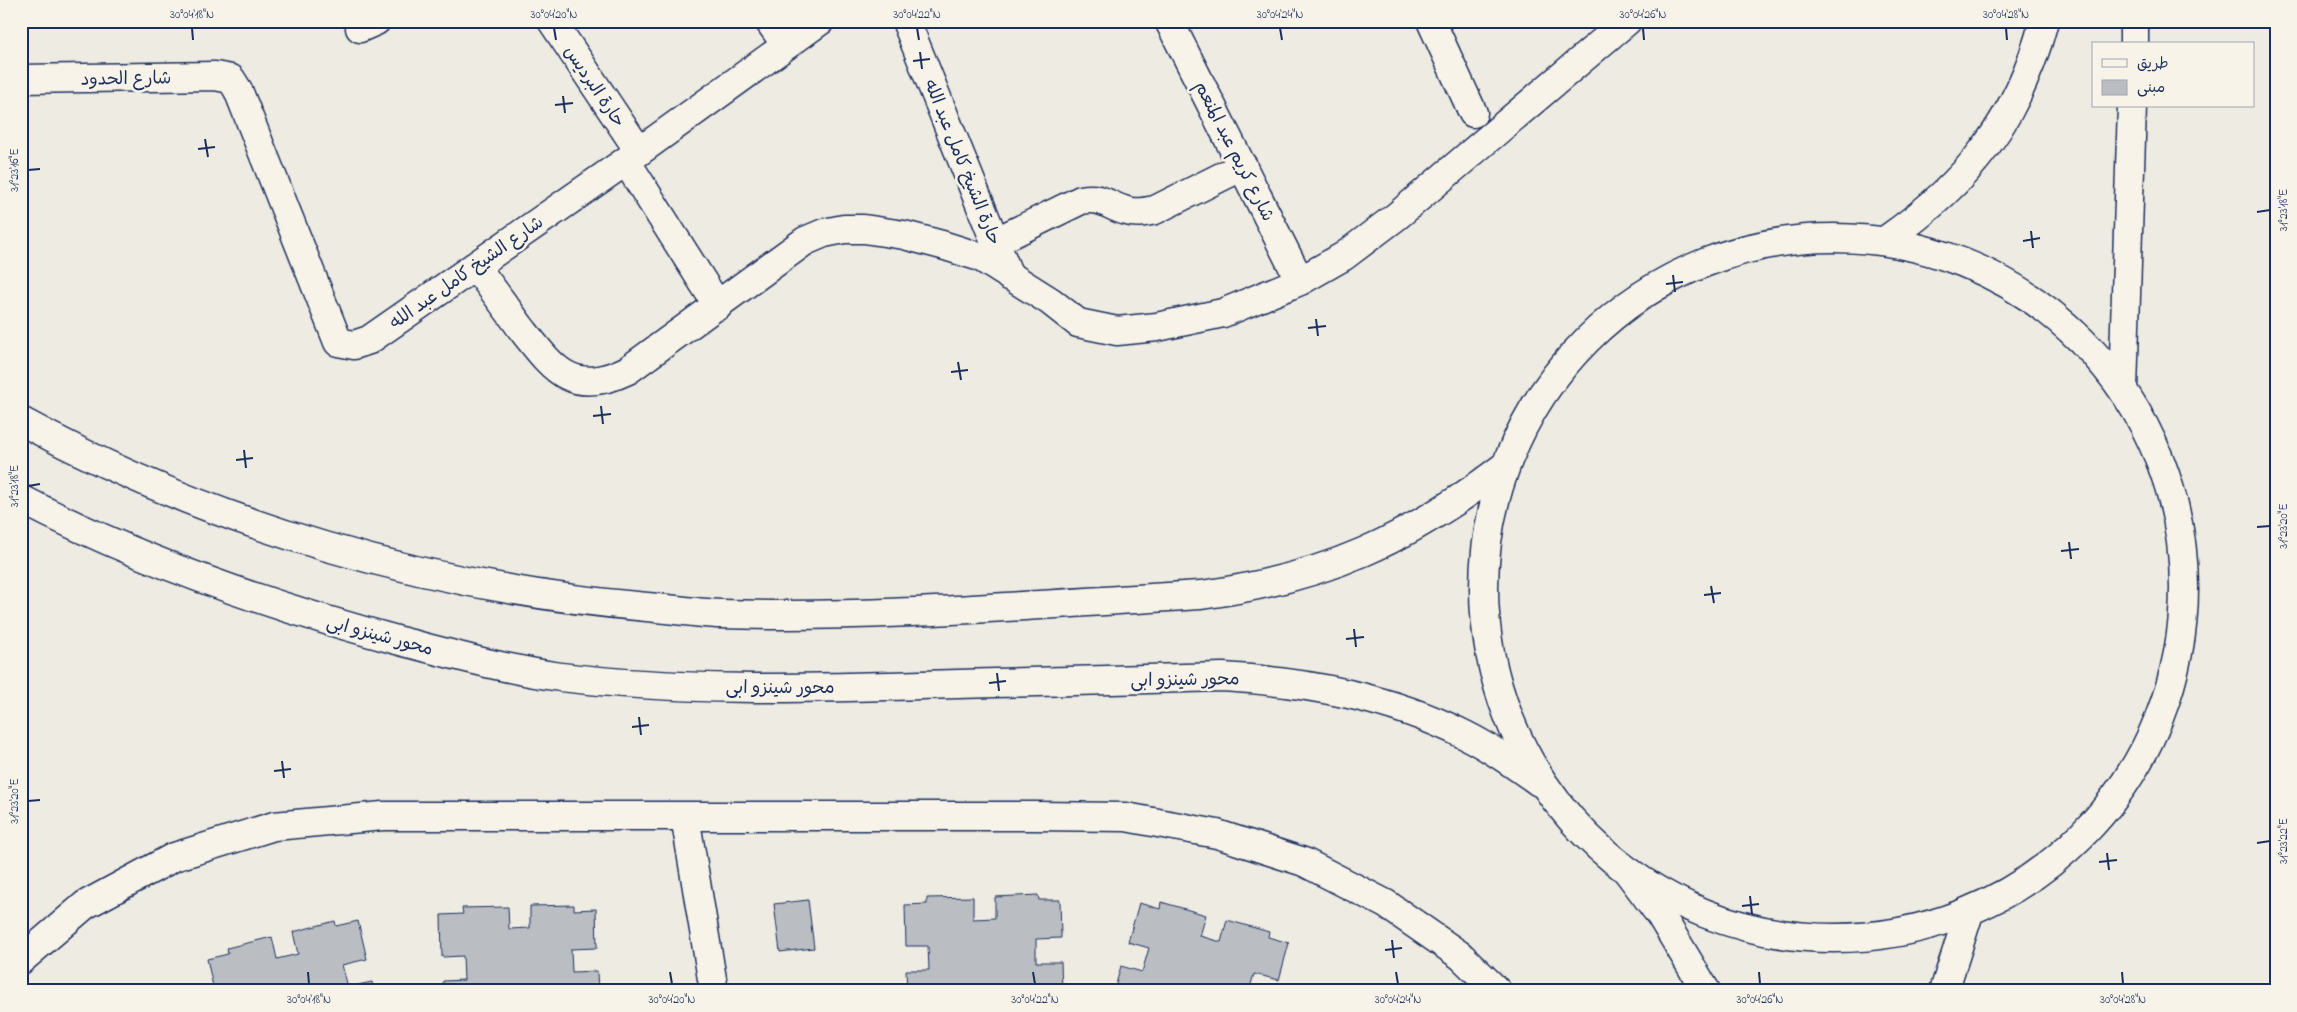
<svg xmlns="http://www.w3.org/2000/svg" width="2297" height="1012" font-family="'Indie Flower','Playpen Sans Arabic',sans-serif">
	<rect width="100%" height="100%" fill="#eeebe2"/>
	<filter id="ink" filterUnits="userSpaceOnUse"><feTurbulence type="fractalNoise" baseFrequency=".02" numOctaves="2"/><feDisplacementMap in="SourceGraphic" scale="10" xChannelSelector="R" yChannelSelector="G"/><feConvolveMatrix kernelMatrix="1 2 1 2 8 2 1 2 1" color-interpolation-filters="sRGB"/></filter>
	<g filter="url(#ink)">
		<path fill="#babdc2" stroke="#1b2f5e" d="M1038 895 1039 900H1060L1061 938 1036 939V962H1061L1062 991H907L906 970H929L928 946H906L905 905 927 904V898L973 897V919L995 918V897Z
			M808 900 814 948 780 952 774 904Z
			M1161 902 1206 915 1200 936 1221 942 1227 920 1269 932 1268 937 1289 943 1279 980 1254 974 1249 991H1114L1121 966 1142 972 1149 948 1128 942 1139 903 1160 909Z
			M574 905V910L596 909 597 948 571 949 572 972 597 971 598 991H443V981L464 980 463 956 442 957 441 915 463 914 462 908 508 907 509 929 530 928V906Z
			M335 921 336 926 358 921 367 959 342 965 348 987 372 982 374 991H214L207 959 228 954 227 948 272 937 277 959 298 954 293 932Z"/>
		<g fill="none" stroke-linecap="round" stroke-linejoin="round">
			<g stroke="#1b2f5e" stroke-width="31">
				<path id="street" d="M552 21 639 151
					M769 21 786 45
					M906 21 1009 276
					M1169 21 1300 281
					M1431 21 1473 113
					M360 28 376 21
					M21 79 215 76 231 79 238 90 338 342 354 345 369 340 626 161 820 21
					M626 161 718 306
					M995 242 1081 200C1104 196 1107 206 1127 211 1136 214 1145 212 1155 210L1243 166
					M475 266C490 286 506 307 521 328 554 370 572 397 628 370L805 241 824 233 844 229H864L904 235 942 245 980 257 1050 301 1078 323 1117 331 1157 327 1223 313 1300 281 1344 256 1397 216 1627 21
					M685 816 714 991
					M21 960 85 905 174 857 274 826 383 816H1034L1126 817 1217 834 1304 862 1386 904 1461 956 1497 991"/>
			</g>
			<g stroke="#1b2f5e" stroke-width="31">
				<path id="secondary" d="M1628 872 1661 916 1706 991
					M1944 991 1969 913"/>
			</g>
			<g stroke="#1b2f5e" stroke-width="31">
				<path id="primary" d="M2134 44V21
					M1484 588a350 350 0 1 1 700 0a350 350 0 1 1-700 0Z
					M1886 240C1969 182 2018 120 2044 21
					M2123 389 2132 106
					M21 421C213 526 430 588 647 607 671 609 696 613 720 614 880 619 1041 604 1201 595 1325 578 1407 541 1506 465
					M21 499C142 562 272 607 404 642 455 655 508 670 561 677 680 691 800 689 920 685 1021 683 1122 680 1223 677 1307 682 1389 697 1465 735 1491 748 1515 765 1539 782"/>
			</g>
			<use href="#street" stroke="#f7f3e8" stroke-width="28"/>
			<use href="#secondary" stroke="#f7f3e8" stroke-width="28"/>
			<use href="#primary" stroke="#f7f3e8" stroke-width="28"/>
		</g>
	</g>
	<path fill="none" stroke="#1b2f5e" stroke-width="2" d="M192 28 193 40M554 28 556 40M917 28 919 40M1280 28 1282 40M1643 28 1644 40M2006 28 2007 40M920 52 922 69M913 61 930 59M563 96 565 113M555 105 573 103M205 139 208 157M198 149 215 147M28 170 40 169M2257 212 2270 210M2031 231 2033 248M2023 241 2040 238M1673 275 1675 292M1666 284 1683 282M1316 319 1318 336M1308 328 1326 326M958 362 961 380M951 372 968 370M601 406 603 424M593 416 611 414M244 450 246 468M236 460 253 458M28 486 40 484M2257 527 2270 526M2069 542 2071 559M2061 551 2079 549M1711 586 1714 603M1704 595 1721 593M1354 629 1356 647M1346 639 1364 637M997 673 999 691M989 683 1006 681M639 717 641 735M632 727 649 725M282 761 284 778M274 771 291 769M28 801 40 800M2257 843 2270 841M2107 853 2109 870M2099 862 2117 860M1750 896 1752 914M1742 906 1759 904M1392 940 1394 958M1385 950 1402 948M308 972 309 984M670 972 672 984M1033 972 1035 984M1396 972 1398 984M1759 972 1760 984M2122 972 2123 984"/>
	<g text-anchor="middle" stroke-width="5" stroke-linejoin="round" paint-order="stroke">
		<g font-size="18" fill="#1b2f5e" stroke="#f7f3e8">
			<text transform="translate(126 78) rotate(-1)" y="6">شارع الحدود</text>
			<text transform="translate(595 86) rotate(56)" y="6">حارة البرديس</text>
			<text transform="translate(1235 151) rotate(63)" y="6">شارع كريم عبد المنعم</text>
			<text transform="translate(963 162) rotate(68)" y="6">حارة الشيخ كامل عبد الله</text>
			<text transform="translate(466 272) rotate(-35)" y="6">شارع الشيخ كامل عبد الله</text>
			<text transform="translate(380 635) rotate(15)" y="6">محور شينزو ابى</text>
			<text transform="translate(1185 679) rotate(-1)" y="6">محور شينزو ابى</text>
			<text x="780" y="693">محور شينزو ابى</text>
		</g>
	</g>
	<rect width="2297" height="1012" fill="none" stroke="#f7f3e8" stroke-width="55"/>
	<rect x="2092" y="42" width="162" height="65" fill="#f7f3e8" stroke="#9fa5b1"/>
	<rect x="2102" y="59" width="25" height="8" fill="#f7f3e8" stroke="#9fa5b1"/>
	<text x="2137" y="68" font-size="15" fill="#1b2f5e">طريق</text>
	<rect x="2102" y="80" width="25" height="15" fill="#babdc2" stroke="#9fa5b1"/>
	<text x="2137" y="92" font-size="15" fill="#1b2f5e">مبنى</text>
	<rect x="28" y="28" width="2242" height="956" fill="none" stroke="#1b2f5e" stroke-width="2"/>
	<g font-size="12" text-anchor="middle" fill="#1b2f5e">
		<text x="192" y="18">30°04'18"N</text>
		<text x="554" y="18">30°04'20"N</text>
		<text x="917" y="18">30°04'22"N</text>
		<text x="1280" y="18">30°04'24"N</text>
		<text x="1643" y="18">30°04'26"N</text>
		<text x="2006" y="18">30°04'28"N</text>
		<text transform="translate(14 170) rotate(-90)" y="4">31°23'16"E</text>
		<text transform="translate(2283 210) rotate(-90)" y="4">31°23'18"E</text>
		<text transform="translate(14 486) rotate(-90)" y="4">31°23'18"E</text>
		<text transform="translate(2283 526) rotate(-90)" y="4">31°23'20"E</text>
		<text transform="translate(14 801) rotate(-90)" y="4">31°23'20"E</text>
		<text transform="translate(2283 841) rotate(-90)" y="4">31°23'22"E</text>
		<text x="309" y="1003">30°04'18"N</text>
		<text x="672" y="1003">30°04'20"N</text>
		<text x="1035" y="1003">30°04'22"N</text>
		<text x="1398" y="1003">30°04'24"N</text>
		<text x="1760" y="1003">30°04'26"N</text>
		<text x="2123" y="1003">30°04'28"N</text>
	</g>
</svg>
